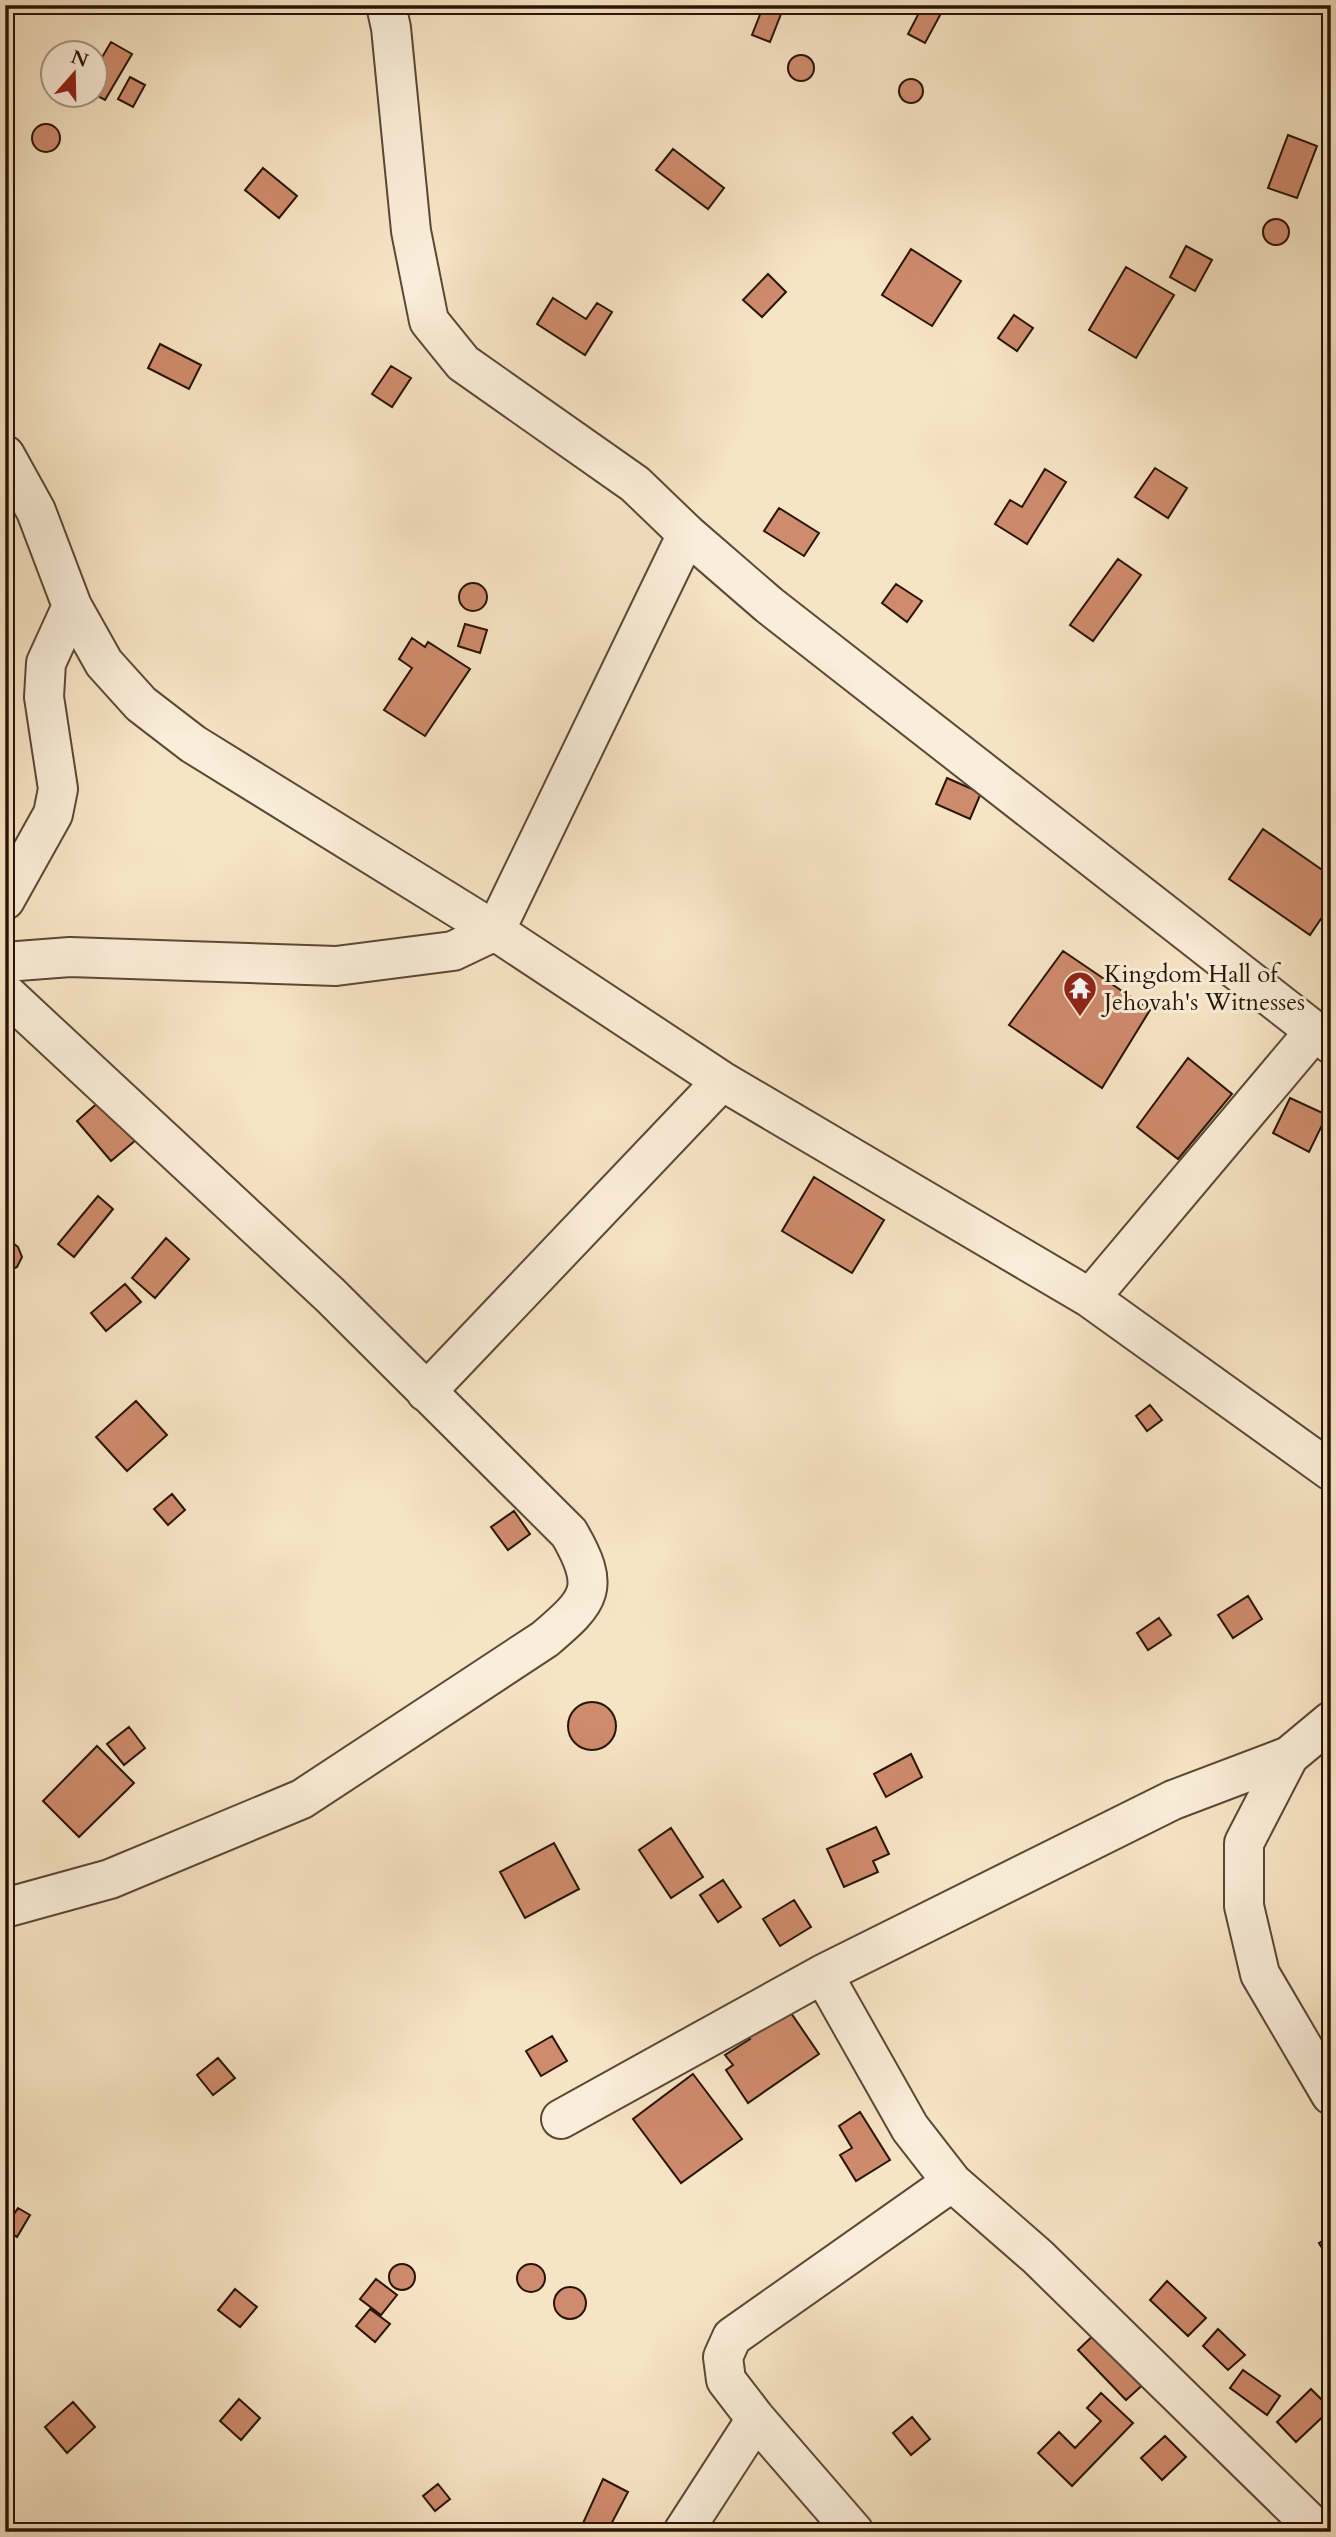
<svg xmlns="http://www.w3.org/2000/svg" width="1336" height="2537" font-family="Cardo,serif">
	<rect width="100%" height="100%" fill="#f7e4c4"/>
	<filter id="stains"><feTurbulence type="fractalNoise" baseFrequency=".00286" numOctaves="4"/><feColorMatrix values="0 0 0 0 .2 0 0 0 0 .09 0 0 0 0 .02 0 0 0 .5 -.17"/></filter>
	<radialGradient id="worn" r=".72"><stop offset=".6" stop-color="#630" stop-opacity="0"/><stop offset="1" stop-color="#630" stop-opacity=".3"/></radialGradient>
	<path fill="#ce8b6d" stroke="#291404" stroke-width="2" d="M923 5 945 6 925 43 908 34Z
		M763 7 781 14 770 42 752 35Z
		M111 42 132 54 105 100 94 94V71Z
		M788 68a13 13 0 1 1 26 0a13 13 0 1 1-26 0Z
		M130 77 145 85 133 107 118 99Z
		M899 91a12 12 0 1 1 24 0a12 12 0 1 1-24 0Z
		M32 138a14 14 0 1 1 28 0a14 14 0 1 1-28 0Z
		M1288 135 1317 146 1297 198 1268 188Z
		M673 149 724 188 708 209 656 170Z
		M263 168 297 196 279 218 245 190Z
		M1263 232a13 13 0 1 1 26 0a13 13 0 1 1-26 0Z
		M1186 246 1212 260 1195 291 1170 277Z
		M911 249 961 281 932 326 882 295Z
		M1126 267 1174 295 1136 358 1089 330Z
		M768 274 786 292 762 317 743 300Z
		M553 298 586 319 597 303 612 312 585 355 537 324Z
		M1014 315 1033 328 1017 351 998 338Z
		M160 344 201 365 189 389 148 368Z
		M391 366 411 378 392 407 372 394Z
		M1155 468 1187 488 1168 518 1135 497Z
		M1045 469 1066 482 1027 544 995 524 1010 500 1022 507Z
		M779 508 819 533 804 556 764 531Z
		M1118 559 1141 575 1093 641 1070 625Z
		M459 597a14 14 0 1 1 28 0a14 14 0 1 1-28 0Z
		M896 584 922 601 907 622 882 603Z
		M465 624 487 630 480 653 458 646Z
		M412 638 425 647 428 642 470 669 425 736 384 710 412 668 399 659Z
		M947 778 981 793 970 819 936 804Z
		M1263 829 1331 876V904L1310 935 1229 879Z
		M1063 951 1150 1010 1102 1088 1009 1025Z
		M1188 1058 1232 1094 1178 1159 1137 1127Z
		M1290 1098 1327 1115 1309 1152 1273 1133Z
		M101 1100 136 1140 111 1161 77 1121Z
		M814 1177 884 1220 852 1273 782 1231Z
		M98 1196 113 1209 74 1257 58 1244Z
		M166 1238 189 1259 155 1298 132 1278Z
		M5 1242 13 1243 18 1247 22 1257 17 1267 6 1272Z
		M125 1284 141 1302 106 1331 91 1313Z
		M136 1401 167 1435 127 1471 96 1437Z
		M1150 1405 1162 1420 1147 1431 1136 1416Z
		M172 1494 185 1510 168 1525 154 1509Z
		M514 1511 530 1534 508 1550 491 1527Z
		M1248 1596 1262 1619 1233 1638 1218 1615Z
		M1159 1618 1171 1635 1148 1650 1137 1633Z
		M568 1726a24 24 0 1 1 48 0a24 24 0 1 1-48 0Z
		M129 1727 145 1748 124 1765 107 1744Z
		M97 1746 134 1783 79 1837 43 1801Z
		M911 1754 922 1777 886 1797 874 1774Z
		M876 1827 889 1854 873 1861 878 1872 844 1887 827 1849Z
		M671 1828 703 1877 671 1898 639 1850Z
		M554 1843 579 1889 525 1918 500 1872Z
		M723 1880 741 1907 718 1922 700 1895Z
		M794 1900 811 1927 780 1946 763 1919Z
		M789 2010 819 2054 748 2103 726 2070 733 2065 725 2055 750 2039 744 2031Z
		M552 2036 567 2061 541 2076 526 2051Z
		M218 2058 235 2078 213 2095 197 2075Z
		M693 2074 742 2139 681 2183 633 2119Z
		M860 2112 890 2160 856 2181 840 2155 852 2148 839 2126Z
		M18 2208 30 2215 17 2237 5 2228Z
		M1331 2236V2263L1319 2243Z
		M389 2277a13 13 0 1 1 26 0a13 13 0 1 1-26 0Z
		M517 2278a14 14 0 1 1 28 0a14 14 0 1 1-28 0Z
		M376 2279 397 2295 381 2315 360 2299Z
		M1167 2281 1206 2318 1188 2336 1150 2300Z
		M554 2303a16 16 0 1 1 32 0a16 16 0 1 1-32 0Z
		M235 2289 257 2307 240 2327 218 2310Z
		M370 2309 390 2324 375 2342 356 2326Z
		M1218 2329 1245 2355 1228 2370 1203 2346Z
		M1099 2330 1148 2380 1126 2400 1078 2350Z
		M1243 2370 1280 2396 1267 2415 1230 2388Z
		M1311 2389 1331 2409 1296 2442 1277 2422Z
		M1101 2393 1133 2423 1072 2486 1038 2453 1059 2432 1075 2448 1101 2421 1087 2408Z
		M239 2399 260 2418 241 2440 220 2421Z
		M73 2402 95 2427 67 2453 45 2427Z
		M912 2417 930 2439 911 2455 893 2433Z
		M1165 2436 1186 2457 1162 2480 1141 2458Z
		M603 2479 628 2492 607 2532H579Z
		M438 2484 450 2499 435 2511 423 2496Z"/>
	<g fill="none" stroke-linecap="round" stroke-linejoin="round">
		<g stroke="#5c4834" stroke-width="42">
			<path id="minor" d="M386 5 391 28 411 231 429 321 463 363 635 484 687 534 769 605 1331 1044
				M5 455 36 511 72 606 104 663 141 704 193 744 495 931 722 1081 1090 1298 1331 1471
				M5 900 53 814 58 789 44 697 46 663 72 606
				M5 962 70 957 336 966 453 951 495 931 687 534
				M5 993 330 1295 569 1533C601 1588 591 1600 545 1639L302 1799 110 1879 5 1908
				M1090 1298 1314 1032
				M426 1392 722 1081
				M1289 1756 1244 1843V1906L1260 1974 1331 2095
				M823 1974 910 2128 952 2182 1038 2257 1319 2532
				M561 2119 823 1974 1173 1800 1289 1756 1331 1721
				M683 2532 756 2419
				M854 2532 756 2419 726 2380 723 2357 732 2337 952 2182"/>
		</g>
		<use href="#minor" stroke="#faedd9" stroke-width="38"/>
	</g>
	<defs>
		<g id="temple-pin" transform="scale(1.75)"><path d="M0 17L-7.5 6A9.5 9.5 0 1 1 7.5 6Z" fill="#8f2418" stroke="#faedd9"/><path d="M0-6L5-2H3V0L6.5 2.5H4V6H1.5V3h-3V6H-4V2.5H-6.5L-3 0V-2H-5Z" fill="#fff"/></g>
	</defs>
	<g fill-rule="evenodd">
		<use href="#temple-pin" x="1080" y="988"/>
	</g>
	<g text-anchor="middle" stroke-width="6" stroke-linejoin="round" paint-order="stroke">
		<g font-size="24" fill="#291404" stroke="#faedd9" text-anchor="start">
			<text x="1104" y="982">Kingdom Hall of<tspan x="1104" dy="28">Jehovah's Witnesses</tspan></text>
		</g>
	</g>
	<rect width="1336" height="2537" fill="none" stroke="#f7e4c4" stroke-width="28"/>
	<rect x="7" y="7" width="1322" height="2523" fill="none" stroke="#291404" stroke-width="3.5"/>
	<rect x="14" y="14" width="1308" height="2509" fill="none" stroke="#291404" stroke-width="2"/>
	<g transform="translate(74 74) rotate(20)"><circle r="33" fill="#faedd9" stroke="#a69684" stroke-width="2"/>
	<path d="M0-5L12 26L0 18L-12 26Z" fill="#8f2418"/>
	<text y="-10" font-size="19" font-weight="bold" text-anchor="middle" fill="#291404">N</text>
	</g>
	<rect width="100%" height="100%" filter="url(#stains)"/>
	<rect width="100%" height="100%" fill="url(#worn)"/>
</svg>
